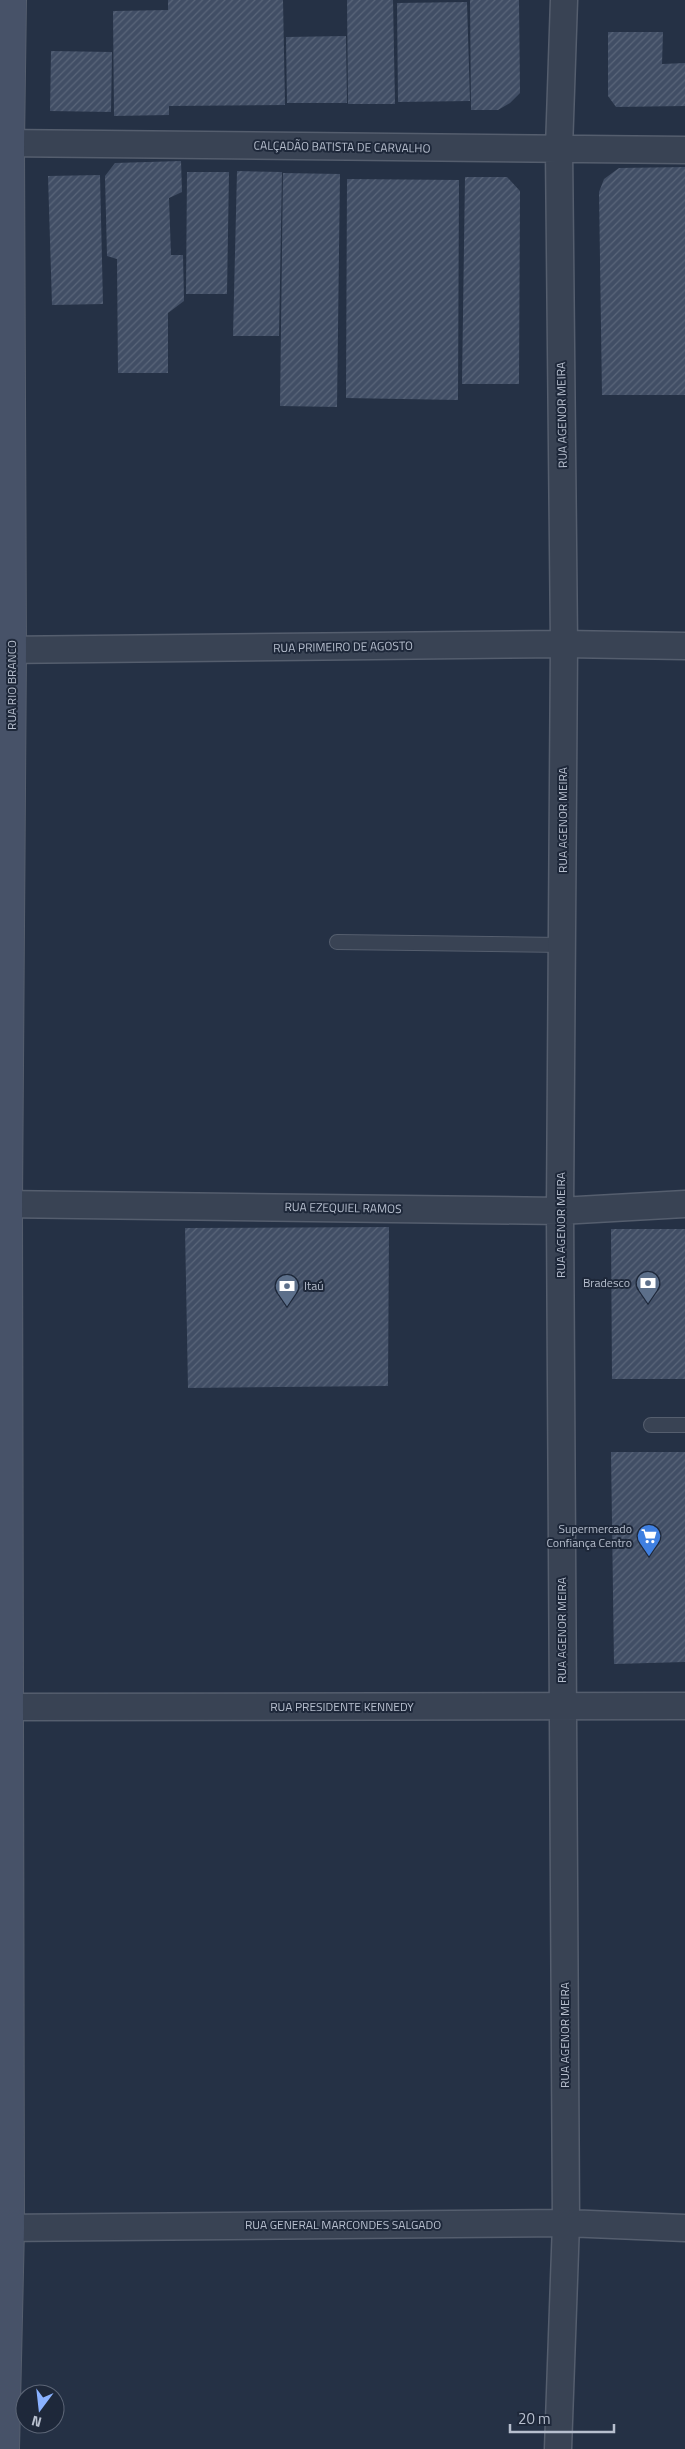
<svg xmlns="http://www.w3.org/2000/svg" width="685" height="2449" font-family="'Titillium Web',sans-serif">
	<defs>
		<pattern id="building-hatch" width="6" height="6" patternUnits="userSpaceOnUse" patternTransform="scale(1.25)"><rect width="6" height="6" fill="#414e65"/><path d="M-1 1l2-2M0 6l6-6M5 7l2-2" fill="none" stroke="#5a667a"/></pattern>
	</defs>
	<rect width="100%" height="100%" fill="#253145"/>
	<path fill="url(#building-hatch)" d="M168 0H283L285 105 169 106V115L114 116 113 11 168 10Z
		M347 0H393L395 104H348Z
		M470 0H519L520 93 510 103 498 110H471Z
		M467 2 470 101 398 102 397 3Z
		M608 32H663L662 64 685 63V106L616 107 608 96Z
		M346 36 347 103H287L286 37Z
		M51 51 112 52 111 112 50 111Z
		M181 161 182 192 169 198 171 255H183L184 301 168 313V373H118L117 259 107 256 105 176 115 163Z
		M685 167V395H602L599 192 604 179 619 168Z
		M237 171 282 172 279 336H233Z
		M187 172H229L227 294H186Z
		M283 173 340 174 337 407 280 406Z
		M100 175 103 304 52 305 48 176Z
		M465 177H507L520 191 519 384H462Z
		M347 179 459 180 458 400 346 398Z
		M389 1227 388 1386 188 1388 185 1228Z
		M611 1229H685V1379H612Z
		M611 1452H685V1662L614 1664Z"/>
	<g fill="none" stroke-linecap="round" stroke-linejoin="round">
		<g stroke="#555e6e" stroke-width="16">
			<path id="lane" d="M337 942 562 945
				M651 1425H685"/>
		</g>
		<g stroke="#555e6e" stroke-width="29">
			<path id="street" d="M0 143 685 150
				M0 650 564 644 685 646
				M0 1204 560 1211 685 1204
				M0 1707 685 1706
				M0 2228 566 2223 685 2228
				M558 2449 566 2223 560 1211 564 644 559 149 564 0"/>
		</g>
		<g stroke="#555e6e" stroke-width="30">
			<path id="secondary" d="M5 2449 10 2228 8 1204 12 650 10 144 12 0"/>
		</g>
		<use href="#lane" stroke="#394354" stroke-width="14"/>
		<use href="#street" stroke="#394354" stroke-width="26"/>
		<use href="#secondary" stroke="#475268" stroke-width="28"/>
	</g>
	<defs>
		<g id="bank-pin" transform="scale(1.25)"><path d="M0 17L-7.5 6A9.5 9.5 0 1 1 7.5 6Z" fill="#5c6f8a" stroke="#1e283a"/><path d="M-6-4H6V4H-6ZM0-2.3a2.3 2.3 0 1 0 0 4.6a2.3 2.3 0 1 0 0-4.6Z" fill="#fff"/></g>
		<g id="supermarket-pin" transform="scale(1.25)"><path d="M0 17L-7.5 6A9.5 9.5 0 1 1 7.5 6Z" fill="#3f7fe0" stroke="#1e283a"/><path d="M-6-5.5h2.5l.6 2H6L4.5 2H-2.5L-4.4-4H-6ZM-1.5 3.2a1.3 1.3 0 1 0 .1 0ZM3 3.2a1.3 1.3 0 1 0 .1 0Z" fill="#fff"/></g>
	</defs>
	<g fill-rule="evenodd">
		<use href="#bank-pin" x="648" y="1283"/>
		<use href="#bank-pin" x="287" y="1286"/>
		<use href="#supermarket-pin" x="649" y="1536"/>
	</g>
	<g text-anchor="middle" stroke-width="4" stroke-linejoin="round" paint-order="stroke">
		<g font-size="12" fill="#b7bfce" stroke="#1e283a">
			<text transform="translate(342 147) rotate(1)" y="4">CALÇADÃO BATISTA DE CARVALHO</text>
			<text transform="translate(562 415) rotate(-91)" y="4">RUA AGENOR MEIRA</text>
			<text transform="translate(343 647) rotate(-1)" y="4">RUA PRIMEIRO DE AGOSTO</text>
			<text transform="translate(12 685) rotate(-90)" y="4">RUA RIO BRANCO</text>
			<text transform="translate(563 820) rotate(-90)" y="4">RUA AGENOR MEIRA</text>
			<text transform="translate(343 1208) rotate(1)" y="4">RUA EZEQUIEL RAMOS</text>
			<text transform="translate(561 1225) rotate(-90)" y="4">RUA AGENOR MEIRA</text>
			<text transform="translate(562 1630) rotate(-90)" y="4">RUA AGENOR MEIRA</text>
			<text x="342" y="1711">RUA PRESIDENTE KENNEDY</text>
			<text transform="translate(565 2035) rotate(-90)" y="4">RUA AGENOR MEIRA</text>
			<text x="343" y="2229">RUA GENERAL MARCONDES SALGADO</text>
		</g>
		<g font-size="12" fill="#b7bfce" stroke="#1e283a" text-anchor="end">
			<text x="630" y="1287">Bradesco</text>
			<text x="304" y="1290" text-anchor="start">Itaú</text>
			<text x="632" y="1533">Supermercado<tspan x="632" dy="14">Confiança Centro</tspan></text>
		</g>
	</g>
	<g transform="translate(40 2409) rotate(195)"><circle r="24" fill="#1e283a" stroke="#5b6475"/>
	<path d="M0-4L9 19L0 12L-9 19Z" fill="#8ab2ff"/>
	<text y="-8" font-size="14" font-weight="bold" text-anchor="middle" fill="#b7bfce">N</text>
	</g>
	<path d="M510 2424v8h104v-8" fill="none" stroke="#b7bfce" stroke-width="2.5"/>
	<text x="518" y="2424" font-size="15" fill="#b7bfce" stroke="#1e283a" stroke-width="4" paint-order="stroke">20 m</text>
</svg>
